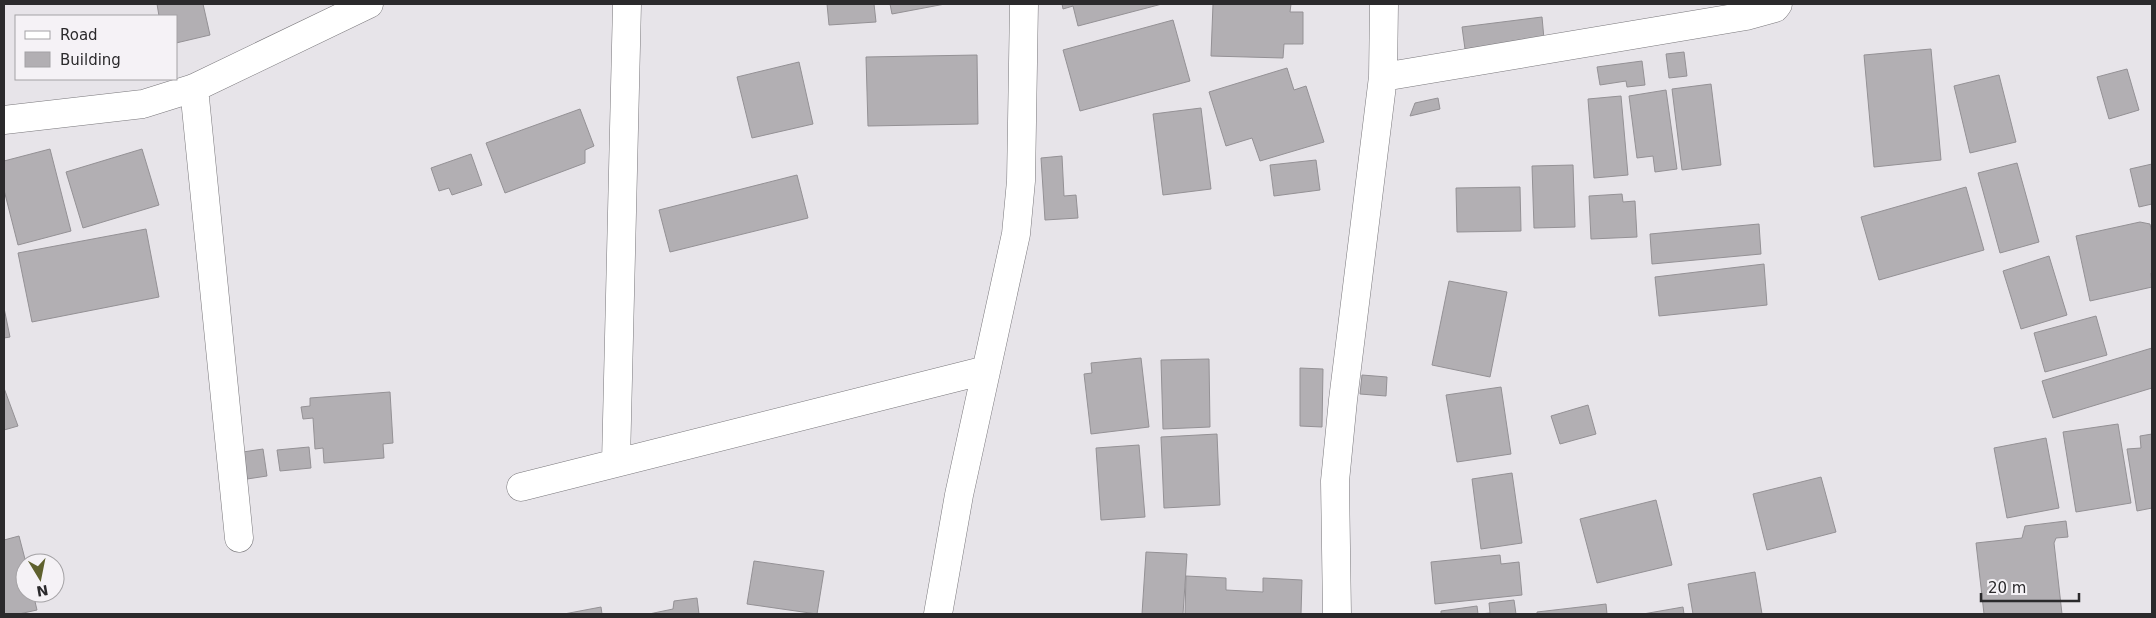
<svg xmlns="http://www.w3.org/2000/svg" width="2156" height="618" font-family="'DejaVu Sans',sans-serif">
	<rect width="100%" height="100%" fill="#e7e4e9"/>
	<path fill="#b2afb3" stroke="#949195" d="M157 4H203L210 35 176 43V16H159Z
		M827 4H874L876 22 829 25Z
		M890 4H945L892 14Z
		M1062 4H1162L1078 26 1073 6 1063 9Z
		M1213 4H1291L1290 12H1303V44H1284L1283 58 1211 56Z
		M1542 17 1544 39 1465 49 1462 27Z
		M1173 20 1190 81 1080 111 1063 50Z
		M1931 49 1941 160 1874 167 1864 55Z
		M1684 52 1687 76 1669 78 1666 54Z
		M977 55 978 124 868 126 866 57Z
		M1642 61 1645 85 1627 87 1626 81 1600 85 1597 67Z
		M799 62 813 124 752 138 737 77Z
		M1287 68 1294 90 1306 86 1324 142 1260 161 1252 138 1226 146 1209 92Z
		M2127 69 2139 110 2109 119 2097 77Z
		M1999 75 2016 142 1970 153 1954 86Z
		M1711 84 1721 165 1682 170 1672 89Z
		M1666 90 1677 169 1655 172 1653 156 1637 158 1629 96Z
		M1621 96 1628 175 1594 178 1588 99Z
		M1438 98 1440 109 1410 116 1415 103Z
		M1201 108 1211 189 1163 195 1153 114Z
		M580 109 594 146 585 150V163L505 193 486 143Z
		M50 149 71 231 18 245 4 190V161Z
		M142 149 159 205 83 228 66 172Z
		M471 154 482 185 452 195 449 188 439 191 431 168Z
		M1062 156 1064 196 1076 195 1078 218 1045 220 1041 158Z
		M1316 160 1320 190 1274 196 1270 165Z
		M2017 163 2039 242 2000 253 1978 173Z
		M2152 164V204L2139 207 2130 169Z
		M1573 165 1575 227 1534 228 1532 166Z
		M797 175 808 218 670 252 659 210Z
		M1520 187 1521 231 1457 232 1456 188Z
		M1966 187 1984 250 1879 280 1861 217Z
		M1622 194 1623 202 1635 201 1637 237 1591 239 1589 196Z
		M2140 222 2150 224 2152 233V273H2151L2152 287 2090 301 2076 236Z
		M1759 224 1761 254 1652 264 1650 234Z
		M146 229 159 297 32 322 18 253Z
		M2049 256 2067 315 2021 329 2003 271Z
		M1764 264 1767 305 1659 316 1655 277Z
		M1449 281 1507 292 1490 377 1432 365Z
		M4 308 10 337 4 338Z
		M2096 316 2107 355 2045 372 2034 333Z
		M2152 348V388L2053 418 2042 381Z
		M1141 358 1149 427 1091 434 1084 374 1092 373 1091 363Z
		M1209 359 1210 427 1163 429 1161 360Z
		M1300 368 1323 369 1322 427 1300 426Z
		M1362 375 1387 377 1386 396 1360 394Z
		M1501 387 1511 454 1457 462 1446 395Z
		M4 388 18 426 4 430Z
		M390 392 393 443 383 444 384 458 324 463 323 448 315 449 313 418 303 419 301 407 310 406V398Z
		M1588 405 1596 434 1560 444 1551 416Z
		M2118 424 2131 503 2076 512 2063 432Z
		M1217 434 1220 505 1164 508 1161 437Z
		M2152 434V508L2137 511 2127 449 2141 448 2140 436Z
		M2046 438 2059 508 2007 518 1994 448Z
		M1139 445 1145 517 1101 520 1096 448Z
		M309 447 311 468 280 471 277 450Z
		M263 449 267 476 247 479 243 452Z
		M1512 473 1522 543 1481 549 1472 479Z
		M1821 477 1836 532 1767 550 1753 494Z
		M1656 500 1672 565 1597 583 1580 519Z
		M2066 521 2068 537 2056 538 2054 543 2062 614H1984L1976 543 2022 538 2025 526Z
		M19 536 26 563 25 593H33L37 610 19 614H4V540Z
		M1146 552 1187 554 1183 614H1142Z
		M1500 555 1501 564 1519 562 1522 595 1435 604 1431 562Z
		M754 561 824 571 817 614 747 604Z
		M1755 572 1762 614H1693L1688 584Z
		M1186 576 1226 578V590L1263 592V578L1302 580 1301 614H1185Z
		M697 598 699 614H649L673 609 674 601Z
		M1514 600 1516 614H1480L1490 613 1489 603Z
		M1606 604 1607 614H1537V612Z
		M1477 606 1478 614H1441V611Z
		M601 607 602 614H564Z
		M1683 607 1684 614H1643Z"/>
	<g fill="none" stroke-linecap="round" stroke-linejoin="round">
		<g stroke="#79777b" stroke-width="29">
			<path id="minor" d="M1383 77 1746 16 1775 8 1778 4
				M194 88 239 538
				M4 120 143 104 194 88 369 4
				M616 462 627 4
				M521 487 986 370
				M938 614 959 495 1016 234 1021 181 1024 4
				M1337 614 1335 481 1343 400 1383 77 1384 4"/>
		</g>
		<use href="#minor" stroke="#fff" stroke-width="28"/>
	</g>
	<rect width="2156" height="618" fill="none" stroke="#2b2a2c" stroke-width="10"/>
	<rect x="15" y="15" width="162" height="65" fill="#f5f2f6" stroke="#a4a2a5"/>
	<rect x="25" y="31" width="25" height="8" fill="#ffffff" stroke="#a4a2a5"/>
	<text x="60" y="40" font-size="15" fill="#2b2a2c">Road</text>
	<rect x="25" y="52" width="25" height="15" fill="#b2afb3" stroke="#a4a2a5"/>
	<text x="60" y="65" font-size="15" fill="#2b2a2c">Building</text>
	<g transform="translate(40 578) rotate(170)"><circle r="24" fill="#f5f2f6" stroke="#a4a2a5"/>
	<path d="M0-4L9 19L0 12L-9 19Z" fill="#5f612e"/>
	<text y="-8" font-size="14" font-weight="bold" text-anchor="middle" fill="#2b2a2c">N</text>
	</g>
	<path d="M1981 593v8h98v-8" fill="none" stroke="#2b2a2c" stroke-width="2.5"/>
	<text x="1988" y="593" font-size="15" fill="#2b2a2c" stroke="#f5f2f6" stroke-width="4" paint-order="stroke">20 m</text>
</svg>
